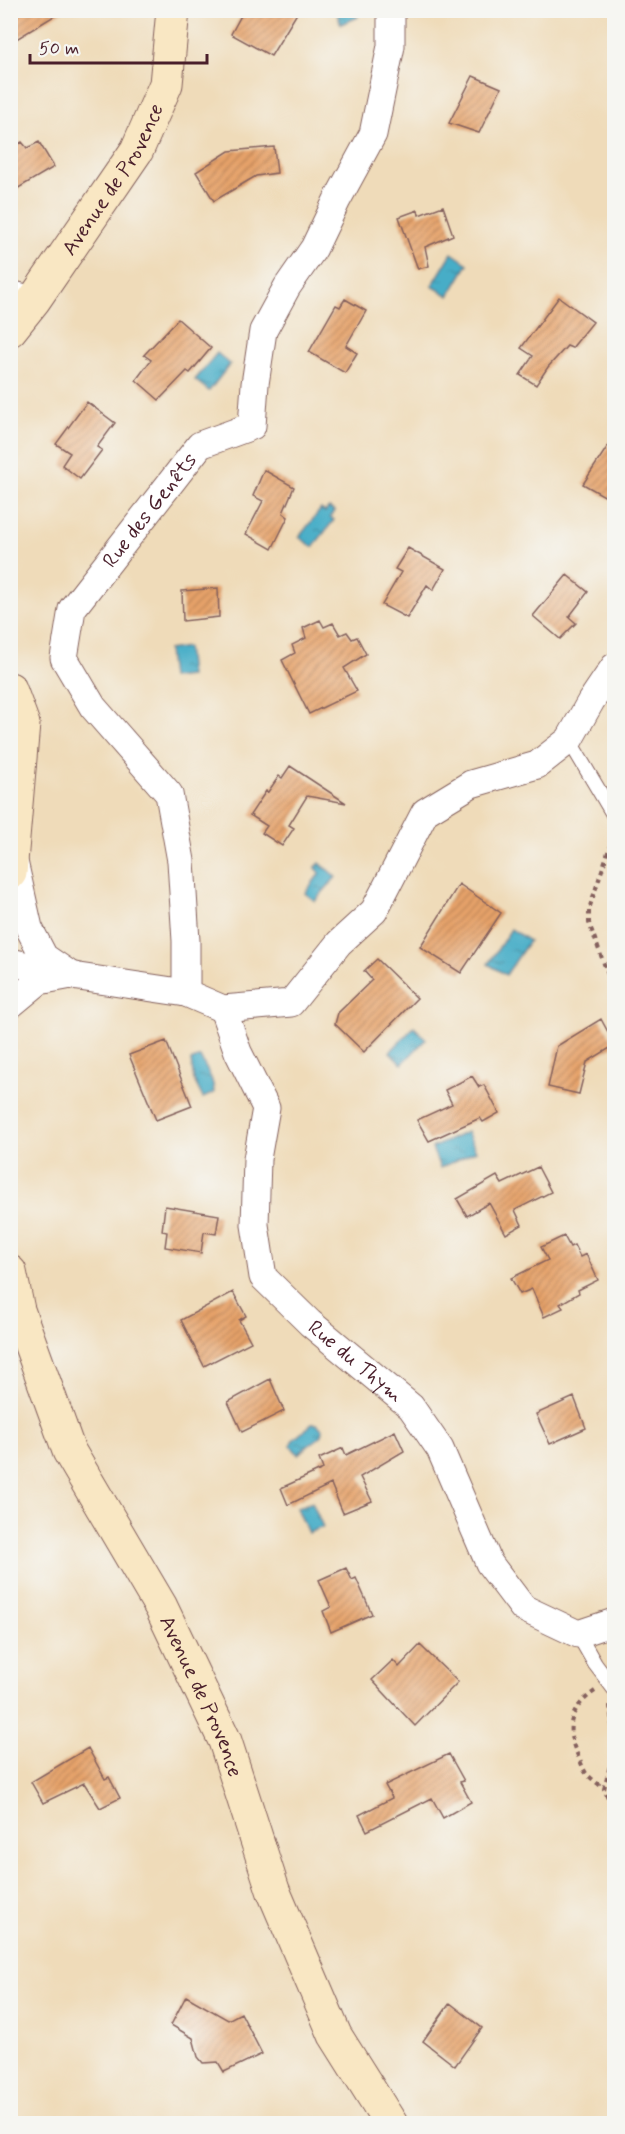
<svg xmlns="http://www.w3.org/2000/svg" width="625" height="2134" font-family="Mynerve,sans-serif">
	<defs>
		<pattern id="water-ripples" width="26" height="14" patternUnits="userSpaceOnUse" patternTransform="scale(1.5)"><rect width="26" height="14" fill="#47adc7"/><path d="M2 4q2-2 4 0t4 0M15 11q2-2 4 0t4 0" fill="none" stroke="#3d8ca2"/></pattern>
		<pattern id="building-hatch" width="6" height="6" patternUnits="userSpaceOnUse" patternTransform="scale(1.5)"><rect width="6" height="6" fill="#e6a269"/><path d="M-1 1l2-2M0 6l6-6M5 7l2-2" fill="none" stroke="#bc8357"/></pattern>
	</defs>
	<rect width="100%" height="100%" fill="#f6f6f2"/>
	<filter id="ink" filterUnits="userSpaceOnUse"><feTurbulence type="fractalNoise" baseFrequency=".0167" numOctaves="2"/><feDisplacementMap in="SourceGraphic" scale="12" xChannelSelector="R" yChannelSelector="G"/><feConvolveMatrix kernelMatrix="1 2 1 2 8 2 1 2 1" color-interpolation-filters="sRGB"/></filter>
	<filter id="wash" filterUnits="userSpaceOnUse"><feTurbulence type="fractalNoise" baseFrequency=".008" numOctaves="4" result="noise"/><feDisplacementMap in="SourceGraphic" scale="24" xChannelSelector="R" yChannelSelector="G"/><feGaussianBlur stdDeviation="1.35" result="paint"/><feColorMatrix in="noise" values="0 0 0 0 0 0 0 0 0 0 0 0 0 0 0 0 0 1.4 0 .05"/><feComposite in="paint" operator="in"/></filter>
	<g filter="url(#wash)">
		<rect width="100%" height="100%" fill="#efdbb9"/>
		<path fill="url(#water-ripples)" stroke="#486679" stroke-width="1.5" d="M336 11H355L358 17 341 24Z
			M452 253 468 264 449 296 432 286Z
			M217 353 230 364 209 391 195 380Z
			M329 508 334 511 330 517 334 520 313 547 299 537 321 509 325 512Z
			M187 647 190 676 171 678 168 650Z
			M320 863 336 877 315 901 305 893 320 873 315 868Z
			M511 929 529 941 506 975 488 964Z
			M414 1027 426 1039 402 1064 390 1052Z
			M200 1057C206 1070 214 1078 214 1093L203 1098 194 1080 191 1061Z
			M467 1132 476 1151 440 1168 432 1148Z
			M312 1424H317L323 1430 322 1435 298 1454 291 1446 292 1441Z
			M312 1502 323 1527 308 1533 297 1508Z"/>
		<g id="blocks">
			<path fill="url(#building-hatch)" d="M10 10H64L10 43Z
				M244 10H299L271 56 231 34Z
				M473 76 501 88 479 133 449 123Z
				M22 142 27 148 39 142 54 167 10 193V149Z
				M274 147 277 173 256 176 214 201 196 172 229 151Z
				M443 206 453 235 425 247 429 266 418 269 399 217 418 210 419 215Z
				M559 297 593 322 572 348 567 346 548 367 536 385 520 375 533 356 521 348Z
				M345 299 366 311 346 346 357 353 345 373 309 352 336 305 340 307Z
				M178 319 211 348 190 373 187 371 159 400 136 380 151 360 144 355Z
				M87 402 115 423 97 447 102 450 80 479 62 465 70 453 56 444Z
				M615 435V502L583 484Z
				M264 470 294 487 283 513 288 517 272 549 246 534 263 501 253 496Z
				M408 548 445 569 433 590 427 585 407 618 382 605 401 572 395 569Z
				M567 575 588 592 569 617 576 623 560 639 533 616Z
				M218 588 219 617 183 621 182 591Z
				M320 620 324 627 333 623 340 635 347 632 352 639 357 637 366 654 344 668 357 691 309 714 282 660 295 653 292 645 306 638 303 628Z
				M290 766 346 803 307 796 289 825 294 828 282 846 262 833 267 826 250 815 266 791 268 792 279 776 282 778Z
				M459 884 501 913 461 973 420 947Z
				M377 959 417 998 364 1052 335 1024 338 1013 372 980 364 971Z
				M601 1019 615 1045 587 1062 579 1094 548 1087 557 1046Z
				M166 1041 192 1106 156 1120 129 1055Z
				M472 1076 479 1087 484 1085 499 1113 483 1122 480 1118 429 1141 417 1120 452 1104 445 1090Z
				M538 1167 551 1192 515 1210 522 1225 506 1234 489 1203 467 1216 457 1199 497 1176 502 1184Z
				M165 1206 219 1215 216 1234 204 1232 201 1253 165 1247 167 1232 162 1231Z
				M564 1236 570 1247 574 1245 580 1257 586 1254 598 1280 578 1290 579 1293 560 1304 563 1308 544 1317 532 1289 520 1294 511 1278 548 1260 541 1247Z
				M233 1292 246 1316 239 1320 251 1342 204 1366 181 1320Z
				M270 1379 284 1411 242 1432 228 1402Z
				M574 1397 586 1428 550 1444 536 1414Z
				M395 1431 404 1451 360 1477 372 1501 343 1513 331 1484 288 1505 281 1488 323 1469 319 1459 343 1448 346 1455Z
				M346 1568 352 1580 356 1578 372 1614 331 1632 323 1611 331 1607 319 1580Z
				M420 1645 458 1682 415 1726 372 1680 393 1660 399 1667Z
				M88 1748 105 1779 109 1777 120 1798 100 1808 84 1783 43 1803 31 1782Z
				M449 1754 464 1781 460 1782 471 1802 443 1818 432 1798 367 1831 359 1815 392 1798 385 1785Z
				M186 1996 228 2020 241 2013 262 2054 224 2072 218 2062 203 2063 198 2057 193 2038 171 2025Z
				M450 2003 482 2028 455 2066 423 2041Z"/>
		</g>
	</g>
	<g filter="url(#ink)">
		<use href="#blocks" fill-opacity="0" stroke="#84615d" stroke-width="1.5"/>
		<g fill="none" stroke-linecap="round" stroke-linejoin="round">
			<g stroke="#84615d" stroke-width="16">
				<path id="lane" d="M569 740 614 816
					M578 1634 595 1664 614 1689"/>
			</g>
			<g stroke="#84615d" stroke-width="29">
				<g id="street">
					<path d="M10 294 34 300"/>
					<path d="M13 857 29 928 44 957 66 972"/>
					<path d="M10 962 79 977 186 993 223 1009 291 1003 339 943 374 911 425 812 471 784 537 765 569 740 591 701 614 667"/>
					<path id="s1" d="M186 993V941L181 861 169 794 93 707 64 658 72 609 200 445 252 426 255 384 263 331 287 287 314 248 337 200 373 134 391 46V10"/>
					<path d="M10 1005 39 981 66 976"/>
					<path id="s2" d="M223 1009 238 1052 266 1108 257 1159 255 1225 263 1277 310 1323 411 1407 440 1449 489 1563 523 1608 578 1634 614 1622"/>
				</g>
			</g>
			<g stroke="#84615d" stroke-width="35">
				<g id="secondary">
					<path id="s3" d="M10 330 34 300 137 150 166 84 173 10"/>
					<path d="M10 689 23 724 10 873"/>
					<path id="s4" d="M10 1272 18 1310 69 1451 161 1607 225 1741 273 1890 335 2035 391 2124"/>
				</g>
			</g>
			<path stroke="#84615d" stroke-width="4" stroke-dasharray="4.5 4.5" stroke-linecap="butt" d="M614 834 589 909V923L614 991
				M595 1691C570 1708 564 1728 578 1756 581 1762 583 1769 586 1773 591 1779 599 1784 604 1789
				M610 1705 614 1749 604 1789 614 1811"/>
			<use href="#lane" stroke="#fff" stroke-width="14"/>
			<use href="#street" stroke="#fff" stroke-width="27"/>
			<use href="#secondary" stroke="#f9e7c3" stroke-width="33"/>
		</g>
	</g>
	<g text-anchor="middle" stroke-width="4.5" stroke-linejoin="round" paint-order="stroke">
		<g font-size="21" fill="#4a1f2b" stroke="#f6f6f2">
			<text dy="7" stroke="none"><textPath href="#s3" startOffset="183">Avenue de Provence</textPath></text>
			<text dy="7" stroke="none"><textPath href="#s1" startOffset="548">Rue des Genêts</textPath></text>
			<text dy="7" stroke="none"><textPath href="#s2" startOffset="404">Rue du Thym</textPath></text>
			<text dy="7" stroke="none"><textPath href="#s4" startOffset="468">Avenue de Provence</textPath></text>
		</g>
	</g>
	<rect width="625" height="2134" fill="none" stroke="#f6f6f2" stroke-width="36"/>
	<path d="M30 54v9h177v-9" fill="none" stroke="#4a1f2b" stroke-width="3"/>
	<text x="39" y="54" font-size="18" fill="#4a1f2b" stroke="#f6f6f2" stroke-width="4.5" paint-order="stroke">50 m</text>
</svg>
